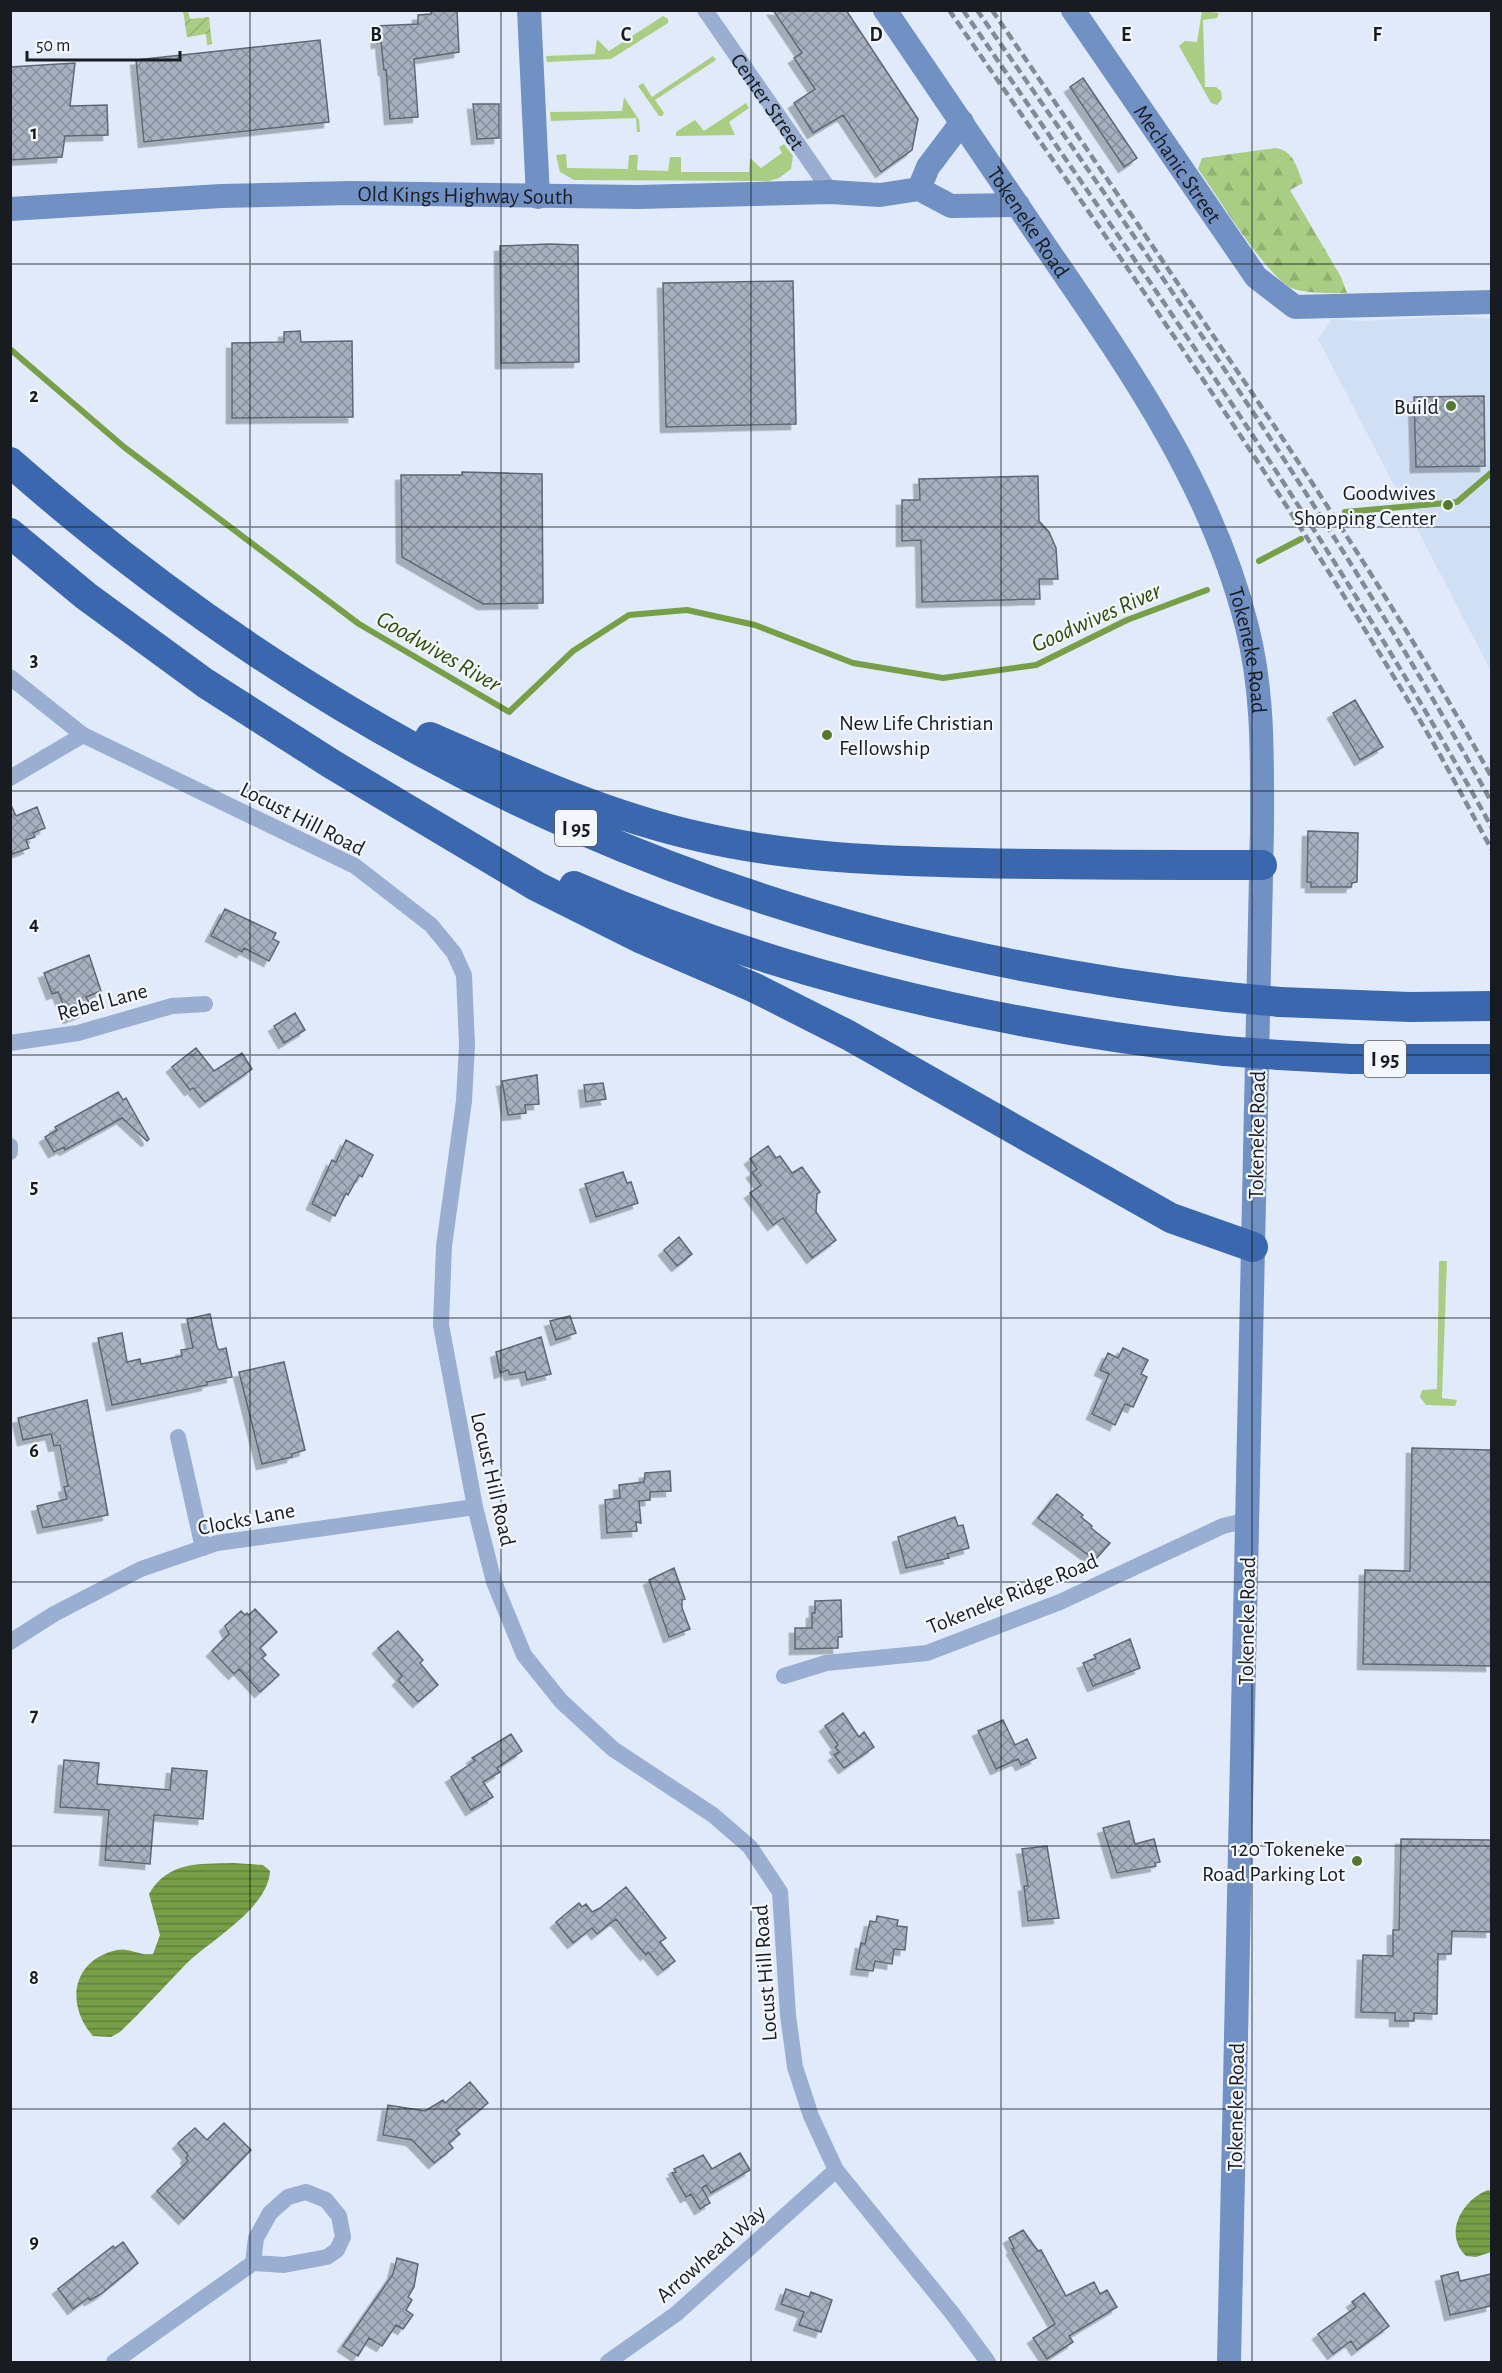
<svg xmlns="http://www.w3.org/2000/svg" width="1502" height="2373" font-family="'Alegreya Sans',sans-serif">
	<defs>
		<pattern id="forest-firs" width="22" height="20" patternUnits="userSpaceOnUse" patternTransform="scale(1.5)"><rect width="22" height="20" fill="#a9ce83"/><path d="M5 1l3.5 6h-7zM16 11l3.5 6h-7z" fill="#91b071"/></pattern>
		<pattern id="garden-furrows" width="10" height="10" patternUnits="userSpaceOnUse" patternTransform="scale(1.5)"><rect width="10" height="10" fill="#a9ce83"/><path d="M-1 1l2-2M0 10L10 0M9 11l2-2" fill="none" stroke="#91b071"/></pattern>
		<pattern id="water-rules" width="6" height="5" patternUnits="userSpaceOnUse" patternTransform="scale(1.5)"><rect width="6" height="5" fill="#769f47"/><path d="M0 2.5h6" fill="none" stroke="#60813b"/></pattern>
		<pattern id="building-cross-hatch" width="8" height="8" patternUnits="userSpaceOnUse" patternTransform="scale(1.5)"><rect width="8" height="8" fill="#a7b0bf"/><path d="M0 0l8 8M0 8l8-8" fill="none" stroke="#878e9b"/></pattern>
		<filter id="shadow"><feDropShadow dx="-5.5" dy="5.5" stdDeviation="0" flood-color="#0004"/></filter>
	</defs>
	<rect width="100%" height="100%" fill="#e0eafa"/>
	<path fill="#d1dff5" d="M1455 316 1491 318V671L1318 339 1332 319 1365 321Z"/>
	<path fill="#a9ce83" d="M1202 11 1219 13 1217 18 1203 20 1205 87H1216L1221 91 1222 99 1217 105 1211 103 1179 46 1185 41 1197 42Z
		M663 16 668 19V23L611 59 547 62 546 56 595 54 597 39 609 51Z
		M713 56 716 60 655 100 664 113 662 116H659L638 86 643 83 652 97Z
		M624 97 639 120 640 132H637L636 118 551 121 550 112 622 111Z
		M746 103 749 108 729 122 735 135 676 136V132L695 120 704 131Z
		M784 144 793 156 791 169 779 178 769 181 574 180 560 172 556 155 566 154 567 168 628 169 629 155H638L637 170 668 171 670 157H681V172H749L750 158 761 168 782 153 779 147Z
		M1439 1261H1447L1442 1398 1457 1400 1455 1406 1426 1405 1420 1397 1422 1390 1437 1389Z"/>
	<path fill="url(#forest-firs)" d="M1276 148C1294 151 1297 168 1303 183L1290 190 1341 277 1347 293C1333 293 1299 294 1288 286 1261 268 1219 198 1198 169L1202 158Z"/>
	<path fill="url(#garden-furrows)" d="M183 11H188L190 19 209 17 212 44 207 45 206 34 187 37Z"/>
	<path fill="url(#water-rules)" d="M233 1863 263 1865 270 1871C268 1909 210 1940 185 1965 163 1988 142 2011 120 2032L111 2037 93 2036C65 2004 72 1960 117 1950 128 1947 140 1956 153 1954L160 1935 149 1894C168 1861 199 1864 233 1863Z
		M1488 2190 1491 2191V2252L1476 2257 1466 2256C1443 2234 1462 2200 1488 2190Z"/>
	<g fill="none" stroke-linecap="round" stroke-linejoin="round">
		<path stroke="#769f47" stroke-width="6" d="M10 349 124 447 359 624 509 712 573 651 629 615 687 610 755 625 853 663 943 678 1036 665 1127 620 1207 590
			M1345 512 1457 502 1492 472
			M1259 561 1301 539"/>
	</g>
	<path fill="url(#building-cross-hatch)" stroke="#5f6775" stroke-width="1.5" filter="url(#shadow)" d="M457 10 459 52 414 59 418 117 390 119 386 70H384L381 42 377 43 376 26 418 24V15L431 14V11Z
		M773 10H846L918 119 912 150 881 172 843 115 813 133 794 103 815 89 794 58 802 53Z
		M320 40 329 122 144 142 136 60Z
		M75 63 70 106 107 105 108 135 65 136 62 157 10 160V67Z
		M1083 78 1137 158 1124 167 1070 87Z
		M473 104H499V138L477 139Z
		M549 244 578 245 579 362 501 363 500 246Z
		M793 281 796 424 666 427 663 283Z
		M300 331 301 342 352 341 353 417 232 418V343L284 342V332Z
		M1484 396 1485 466 1416 467 1414 397Z
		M462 472 542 474 543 603 483 604 402 557 401 475H462Z
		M1038 476 1039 521 1049 532 1056 548 1058 579H1039L1040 599 922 602 921 540 902 541V500H920L919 479Z
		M1355 700 1383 747 1360 760 1333 713Z
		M10 803 16 816 37 807 45 828 33 833 35 837 26 840 29 848 10 855Z
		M1308 831 1358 833 1357 882 1352 883 1351 887H1311V882H1307Z
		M225 909 276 933 273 939 279 942 269 961 244 948 242 952 211 936Z
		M89 955 101 991 86 997 90 1004 83 1007 84 1012 69 1018 58 992 52 994 44 973Z
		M295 1013 305 1030 284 1043 274 1026Z
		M196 1048 214 1071 242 1053 252 1069 205 1102 193 1088 190 1090 172 1067Z
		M537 1075 539 1104 525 1105 526 1113 508 1115 502 1081Z
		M603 1083 606 1099 586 1102 584 1085Z
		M118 1092 123 1100 126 1098 149 1139 147 1141 122 1118 65 1150 64 1147 54 1152 45 1137 57 1130 55 1127Z
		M346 1140 373 1155 362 1177 359 1175 348 1195 346 1193 335 1216 312 1204 332 1160 336 1162Z
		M768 1146 776 1158 780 1156 792 1173 802 1167 820 1192 817 1194 816 1212 836 1240 812 1258 783 1218 773 1225 750 1193 761 1185 752 1173 757 1169 750 1159Z
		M623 1172 627 1183 631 1182 638 1203 596 1217 585 1184Z
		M679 1237 692 1254 677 1266 664 1250Z
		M210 1314 217 1347 219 1350 226 1348 232 1377 207 1382V1385L112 1405 98 1338 122 1333 127 1362 140 1359 141 1364 182 1356 181 1350 193 1348 187 1319Z
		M570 1316 576 1333 556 1340 550 1321Z
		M541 1337 551 1374 527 1380 525 1372 510 1375 508 1370 500 1373 496 1352Z
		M1123 1348 1148 1360 1141 1374 1147 1377 1133 1407 1125 1404 1115 1425 1092 1414 1109 1374 1100 1370 1108 1353 1118 1358Z
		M284 1362 305 1450 292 1454V1457L262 1464 239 1372Z
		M87 1400 108 1515 43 1528 37 1506 67 1499 64 1487 68 1486 60 1445 54 1446 51 1434 23 1440 18 1418Z
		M1412 1448 1491 1450V1666L1363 1664 1365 1570 1410 1571Z
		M670 1471 671 1491 650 1492V1500L639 1501 641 1523 636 1522 637 1531 607 1533 605 1500 620 1498 619 1485 644 1482 645 1473Z
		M1057 1494 1083 1515 1081 1517 1092 1526 1091 1528 1110 1543 1095 1560 1038 1518Z
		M955 1517 958 1526 963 1525 969 1548 947 1554 949 1558 906 1568 898 1537Z
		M674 1568 685 1599 682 1600V1608L690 1629 669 1637 649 1580Z
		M841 1600 842 1637H838V1648L795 1649V1628H812V1613H815V1601Z
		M255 1609 277 1632 260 1648 266 1655 262 1658 279 1675 260 1692 239 1669 234 1674 212 1651 229 1634 225 1626 241 1611 245 1615 247 1613 249 1615Z
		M398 1631 423 1660 420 1663 438 1685 418 1702 398 1680 402 1676 378 1648Z
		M1130 1639 1140 1668 1093 1686 1083 1663 1096 1658 1094 1655Z
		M843 1713 859 1737 864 1732 874 1747 844 1768 834 1755 839 1752 835 1747 838 1745 825 1726Z
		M1003 1720 1015 1745 1027 1739 1036 1758 1021 1765 1018 1759 996 1769 978 1731Z
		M511 1734 522 1751 497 1768 500 1772 483 1782 493 1797 471 1810 451 1777 475 1761 472 1758Z
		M64 1760 99 1763 97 1784 170 1790 172 1768 207 1771 203 1819 154 1815 150 1864 105 1860 109 1810 60 1807Z
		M1129 1821 1135 1844 1154 1839 1160 1862 1155 1863 1156 1866 1117 1873 1103 1828Z
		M1401 1839 1491 1840V1932L1452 1931 1451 1954H1438L1437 2014 1414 2013V2021H1395V2013L1361 2012 1363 1955 1393 1956V1930H1399Z
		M1047 1846 1059 1918 1028 1921 1024 1886H1028L1022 1849Z
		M626 1887 666 1938 660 1942 675 1961 663 1970 648 1952 646 1955 638 1946 616 1919 597 1934 592 1928 573 1943 556 1922 579 1903 582 1907 586 1904 592 1912 600 1908Z
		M877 1916 898 1920 897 1926 907 1927 905 1950 894 1949 892 1964 875 1961 873 1971 856 1969 861 1943 865 1944 870 1921 876 1922Z
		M470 2082 488 2103 456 2130 460 2134 449 2143 453 2148 434 2163 412 2140 383 2135 388 2105 425 2111 443 2100 445 2103Z
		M224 2123 251 2150 184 2219 157 2191 188 2161 186 2158 188 2155 178 2143 195 2128 207 2140Z
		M740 2153 750 2170 711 2193 706 2185 702 2188 710 2203 700 2209 691 2194 686 2197 672 2173 676 2172 674 2169 703 2155 712 2169Z
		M1023 2230 1038 2251 1041 2250 1066 2296 1094 2282 1100 2294 1107 2290 1117 2307 1069 2336 1073 2342 1047 2359 1033 2338 1055 2324 1012 2249 1014 2248 1009 2238Z
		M123 2242 138 2263 101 2294 90 2300 88 2298 73 2309 58 2289 113 2246 115 2248Z
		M397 2258 418 2264 414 2287 408 2297 412 2300 406 2310 413 2315 403 2329 396 2325 382 2346 369 2338 358 2356 343 2346 393 2274Z
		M1458 2272 1460 2281 1491 2274V2306L1450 2315 1441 2276Z
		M786 2289 809 2297 811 2292 832 2300 821 2332 799 2325 804 2312 781 2304Z
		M1364 2293 1389 2326 1357 2350 1351 2341 1333 2354 1318 2334 1356 2307 1352 2302Z"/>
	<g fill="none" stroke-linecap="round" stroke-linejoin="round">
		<g stroke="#99aed1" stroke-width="16">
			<path id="s1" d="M705 10 831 192"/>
			<path d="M10 677 83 735 355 866 431 925 454 953 464 975 467 1045 464 1101 444 1246 441 1325 475 1507 494 1582 524 1655 561 1701 613 1749 713 1815 750 1847 780 1892 788 2015 795 2067 811 2116 836 2170 952 2313 988 2362"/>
			<path d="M10 778 83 735"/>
			<path d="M10 1043 78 1033 172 1006 205 1004"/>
			<path d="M10 1146V1152"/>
			<path d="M178 1437 203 1548"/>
			<path d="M10 1642 54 1614 141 1569 217 1543 475 1507"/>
			<path d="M784 1676 826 1663 927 1653 1060 1602 1223 1526 1248 1520"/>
			<path d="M114 2362 253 2263 284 2265 327 2257 337 2250 343 2237 339 2216 326 2200 306 2192 288 2197 270 2213 256 2238 253 2263"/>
			<path d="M608 2362 676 2314 836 2170"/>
		</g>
		<g stroke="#7190c4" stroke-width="24">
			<path d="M529 10 538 197"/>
			<path id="s2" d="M885 10C941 92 997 174 1052 256 1131 371 1213 489 1247 627 1264 693 1262 762 1262 829L1229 2362"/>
			<path id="s3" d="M1073 10 1256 277 1295 307 1492 302"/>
			<path d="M919 189 928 167 962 122"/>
			<path id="s4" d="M10 209 221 196 350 193 638 197 831 192 880 195 919 189 951 206 1018 205"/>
		</g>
		<path stroke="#3b67af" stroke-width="30" d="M10 462C362 773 761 947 1227 997
			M10 533 86 596 205 683 330 763 536 886 642 939 755 988 848 1035 1171 1218 1253 1247
			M430 737C519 776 607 816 701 837 792 858 884 861 976 863 1071 865 1166 865 1262 865
			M574 886C780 976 1002 1027 1225 1051
			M1280 1002 1410 1007 1492 1006
			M1279 1055 1351 1059H1492"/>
		<path stroke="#828a94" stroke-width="4.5" stroke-dasharray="9 4.5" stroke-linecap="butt" d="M949 10C1111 244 1276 478 1421 722 1446 764 1468 807 1492 850
			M963 10C1147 278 1335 543 1492 828
			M977 10C1157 269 1340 527 1492 803
			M992 10C1066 118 1139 226 1212 334 1311 479 1407 624 1492 778"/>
		<path stroke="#3b67af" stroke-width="30" d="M1227 997 1280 1002
			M1225 1051 1279 1055"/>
	</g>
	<path fill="none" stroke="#181c21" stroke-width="1.5" stroke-opacity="0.55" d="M250 10V2362M501 10V2362M751 10V2362M1001 10V2362M1252 10V2362M10 264H1492M10 527H1492M10 791H1492M10 1055H1492M10 1318H1492M10 1582H1492M10 1846H1492M10 2109H1492"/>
	<g fill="#56772e" stroke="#f3f7fd" stroke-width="2">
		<circle cx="1451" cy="406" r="6"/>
		<circle cx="1448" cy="505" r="6"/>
		<circle cx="827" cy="735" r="6"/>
		<circle cx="1357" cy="1861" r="6"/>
	</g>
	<g text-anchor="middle" stroke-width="4.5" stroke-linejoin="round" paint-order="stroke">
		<g fill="#f3f7fd" stroke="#5a5e63" stroke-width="1.5">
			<rect x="555" y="810" width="42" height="36" rx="4.5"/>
			<rect x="1364" y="1041" width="42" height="36" rx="4.5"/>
		</g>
		<g font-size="21" font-weight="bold" fill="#181c21">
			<text x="576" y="835">I 95</text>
			<text x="1385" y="1066">I 95</text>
		</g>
		<g font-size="22" fill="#181c21" stroke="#f3f7fd">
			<text dy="8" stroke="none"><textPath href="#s1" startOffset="111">Center Street</textPath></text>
			<text dy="8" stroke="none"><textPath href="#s3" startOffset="186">Mechanic Street</textPath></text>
			<text dy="8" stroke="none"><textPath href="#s4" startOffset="456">Old Kings Highway South</textPath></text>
			<text dy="8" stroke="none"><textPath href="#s2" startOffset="256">Tokeneke Road</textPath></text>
			<text dy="8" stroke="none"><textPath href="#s2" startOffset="742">Tokeneke Road</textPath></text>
			<text transform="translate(303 818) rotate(27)" y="8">Locust Hill Road</text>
			<text transform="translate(102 1001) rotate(-15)" y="8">Rebel Lane</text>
			<text transform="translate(1256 1135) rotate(-89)" y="8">Tokeneke Road</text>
			<text transform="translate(494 1479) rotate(77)" y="8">Locust Hill Road</text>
			<text transform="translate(246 1518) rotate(-11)" y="8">Clocks Lane</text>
			<text transform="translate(1012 1593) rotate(-22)" y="8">Tokeneke Ridge Road</text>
			<text transform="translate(1246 1621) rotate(-89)" y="8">Tokeneke Road</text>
			<text transform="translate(764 1973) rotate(-94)" y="8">Locust Hill Road</text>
			<text transform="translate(1235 2107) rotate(-89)" y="8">Tokeneke Road</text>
			<text transform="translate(710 2253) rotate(-41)" y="8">Arrowhead Way</text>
		</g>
		<g font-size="22" fill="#181c21" stroke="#f3f7fd" text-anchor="end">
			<text x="1439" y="414">Build</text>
			<text x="1436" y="500">Goodwives<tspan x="1436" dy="25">Shopping Center</tspan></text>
			<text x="839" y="730" text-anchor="start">New Life Christian<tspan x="839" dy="25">Fellowship</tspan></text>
			<text x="1345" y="1856">120 Tokeneke<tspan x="1345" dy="25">Road Parking Lot</tspan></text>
		</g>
		<g font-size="24" font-style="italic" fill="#304a0a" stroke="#f3f7fd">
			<text transform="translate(1096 617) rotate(-24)" y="8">Goodwives River</text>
			<text transform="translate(439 651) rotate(30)" y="8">Goodwives River</text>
		</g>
	</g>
	<g font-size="20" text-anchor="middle" font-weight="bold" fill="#181c21" stroke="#f3f7fd" stroke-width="4.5" stroke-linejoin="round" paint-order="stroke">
		<text x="376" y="41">B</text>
		<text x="626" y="41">C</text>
		<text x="876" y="41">D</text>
		<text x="1126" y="41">E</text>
		<text x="1377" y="41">F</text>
		<text x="34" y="139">1</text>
		<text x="34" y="402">2</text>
		<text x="34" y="666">3</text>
		<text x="34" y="930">4</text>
		<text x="34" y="1193">5</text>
		<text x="34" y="1457">6</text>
		<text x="34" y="1721">7</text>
		<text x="34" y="1984">8</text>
		<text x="34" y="2248">9</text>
	</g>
	<rect width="1502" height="2373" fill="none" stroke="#181c21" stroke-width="24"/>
	<path d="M27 51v9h153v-9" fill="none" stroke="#181c21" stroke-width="3"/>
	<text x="36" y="51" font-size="18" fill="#181c21" stroke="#f3f7fd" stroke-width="4.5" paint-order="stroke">50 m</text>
</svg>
